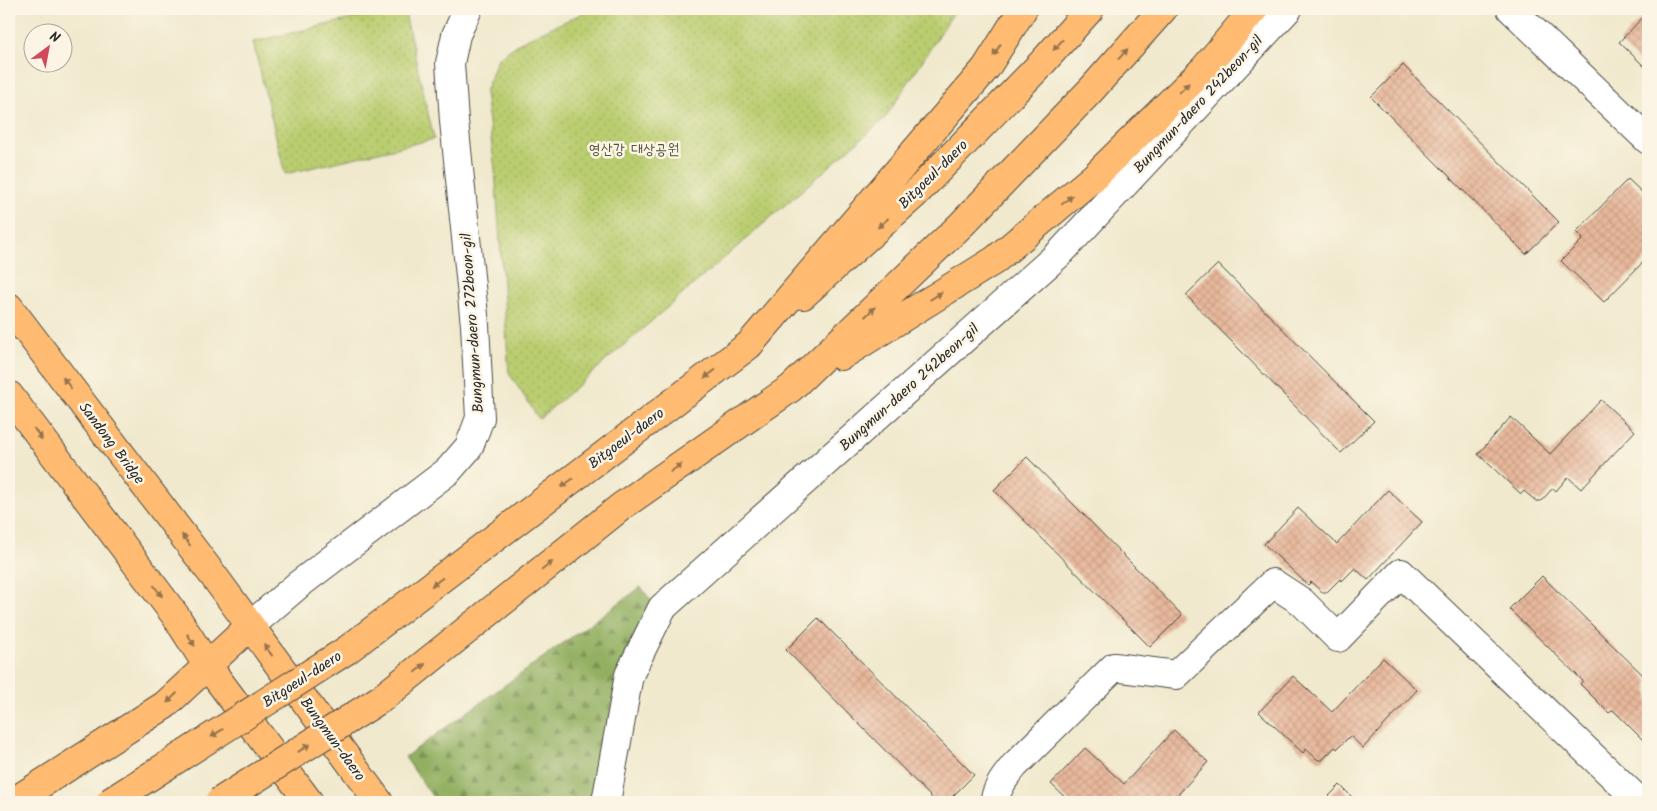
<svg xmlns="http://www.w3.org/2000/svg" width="1657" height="811" font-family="Kalam,'Poor Story',sans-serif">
	<defs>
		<pattern id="grass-dots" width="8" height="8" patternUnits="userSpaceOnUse" patternTransform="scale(1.25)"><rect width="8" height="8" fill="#bacd70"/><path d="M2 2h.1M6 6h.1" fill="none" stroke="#a0b061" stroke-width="1.8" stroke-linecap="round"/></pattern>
		<pattern id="forest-firs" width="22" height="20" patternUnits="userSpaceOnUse" patternTransform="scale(1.25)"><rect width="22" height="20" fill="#93b062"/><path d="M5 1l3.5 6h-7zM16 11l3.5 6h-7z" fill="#788f51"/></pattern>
		<pattern id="building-cross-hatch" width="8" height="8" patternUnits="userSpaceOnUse" patternTransform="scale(1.25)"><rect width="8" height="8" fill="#e8b89b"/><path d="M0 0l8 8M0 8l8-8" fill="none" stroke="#c79e86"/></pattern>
	</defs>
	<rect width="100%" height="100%" fill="#fcf5e5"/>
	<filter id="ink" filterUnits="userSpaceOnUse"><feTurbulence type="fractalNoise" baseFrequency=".02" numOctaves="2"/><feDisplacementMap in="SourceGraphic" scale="10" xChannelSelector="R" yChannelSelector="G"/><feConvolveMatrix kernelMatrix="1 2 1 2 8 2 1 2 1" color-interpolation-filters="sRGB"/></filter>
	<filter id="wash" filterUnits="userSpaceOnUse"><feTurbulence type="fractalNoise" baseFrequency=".0096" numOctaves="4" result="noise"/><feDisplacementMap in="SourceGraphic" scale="20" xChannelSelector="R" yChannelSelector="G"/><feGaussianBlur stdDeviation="1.12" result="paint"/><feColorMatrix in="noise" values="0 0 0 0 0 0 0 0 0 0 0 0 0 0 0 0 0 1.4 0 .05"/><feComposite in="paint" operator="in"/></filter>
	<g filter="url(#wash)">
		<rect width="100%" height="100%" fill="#f0e9cd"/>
		<path fill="url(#grass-dots)" stroke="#727c4e" d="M394 9H404L434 139 285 174 253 42Z
			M592 9H956L885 118 539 419 509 373 495 169 485 92 498 58 524 40Z"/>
		<path fill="url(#forest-firs)" stroke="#5f6e46" d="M641 587 652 602 621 665 591 802H436L405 757Z"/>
		<g id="blocks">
			<path fill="url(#building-cross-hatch)" d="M1648 12V70L1619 42Z
				M1403 65 1559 222 1526 254 1371 97Z
				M1628 179 1648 198V257L1604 302 1561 261 1583 239 1576 232Z
				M1218 264 1374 421 1341 453 1186 295Z
				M1601 400 1635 431 1581 489 1568 477 1556 491 1553 488 1541 501H1536L1524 491 1521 494 1478 454 1511 417 1550 454Z
				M1027 457 1182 615 1150 647 994 490Z
				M1388 490 1422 522 1368 580 1355 568 1342 581 1340 579 1327 592H1322L1311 582 1308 585 1264 544 1298 508 1337 544Z
				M1542 576 1648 680V745L1613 710 1609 713 1580 684 1583 681 1509 609Z
				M818 618 974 775 947 802H936L786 650Z
				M1383 658 1417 690 1363 748 1350 736 1337 749 1335 747 1322 760H1318L1306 749 1303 753 1259 712 1293 676 1332 712Z
				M1174 730 1208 762 1171 802H1070L1051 784 1085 748 1124 784Z
				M1340 785 1357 802H1323Z"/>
		</g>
	</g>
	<g filter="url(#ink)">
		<use href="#blocks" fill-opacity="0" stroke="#494843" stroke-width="1"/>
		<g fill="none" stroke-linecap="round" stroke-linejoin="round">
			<g stroke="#494843" stroke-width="30">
				<path id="minor" d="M1511 9 1648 140
					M250 626 298 585 448 471 469 447 480 418 475 325 454 121 450 63 456 35 468 9
					M606 802 629 675 662 608 1060 253 1288 9
					M994 802C997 787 1005 777 1015 765L1114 667 1176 675 1273 583 1302 602 1338 638 1401 573 1637 799"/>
			</g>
			<g stroke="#494843" stroke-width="30">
				<path id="major" d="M803 295 915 194 1042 63 1090 9
					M9 307 216 579 379 802
					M9 395 175 615 207 665 309 802"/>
			</g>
			<g stroke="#494843" stroke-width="30">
				<path id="highway" d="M841 356 995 260 1095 176 1204 69 1254 9
					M347 650 749 345 986 68 1023 9
					M382 698 622 506 791 388 962 224 1091 90 1163 9
					M13 802 165 705 250 626"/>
			</g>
			<use href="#minor" stroke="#fff" stroke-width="28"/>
			<use href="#major" stroke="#febb71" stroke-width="28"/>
			<use href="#highway" stroke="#febb71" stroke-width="28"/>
			<g stroke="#494843" stroke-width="30" stroke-linecap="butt">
				<path id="highway-bridge" d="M110 802 347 650
					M219 802 382 698"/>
			</g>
			<use href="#highway-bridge" stroke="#febb71" stroke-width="28"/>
		</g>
		<defs><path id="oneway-solid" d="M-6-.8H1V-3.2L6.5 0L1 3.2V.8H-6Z" transform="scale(1.25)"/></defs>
		<g fill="#94734e">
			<use href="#oneway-solid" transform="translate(1058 45) rotate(132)"/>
			<use href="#oneway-solid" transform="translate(997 50) rotate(122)"/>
			<use href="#oneway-solid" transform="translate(1123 54) rotate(-48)"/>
			<use href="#oneway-solid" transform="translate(1184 88) rotate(-45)"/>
			<use href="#oneway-solid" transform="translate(1067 200) rotate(-40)"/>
			<use href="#oneway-solid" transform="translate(883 223) rotate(138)"/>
			<use href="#oneway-solid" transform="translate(936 296) rotate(-32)"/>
			<use href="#oneway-solid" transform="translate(870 312) rotate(-44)"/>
			<use href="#oneway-solid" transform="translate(710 374) rotate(143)"/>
			<use href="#oneway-solid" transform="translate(67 383) rotate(-127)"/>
			<use href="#oneway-solid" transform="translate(38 434) rotate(53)"/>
			<use href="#oneway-solid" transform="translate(676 468) rotate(-35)"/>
			<use href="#oneway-solid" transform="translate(567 483) rotate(143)"/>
			<use href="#oneway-solid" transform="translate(186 540) rotate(-127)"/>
			<use href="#oneway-solid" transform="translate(547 566) rotate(-39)"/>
			<use href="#oneway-solid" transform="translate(437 582) rotate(143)"/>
			<use href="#oneway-solid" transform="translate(158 591) rotate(53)"/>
			<use href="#oneway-solid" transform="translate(191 640) rotate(58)"/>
			<use href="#oneway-solid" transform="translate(268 650) rotate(-126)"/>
			<use href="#oneway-solid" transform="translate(420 668) rotate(-39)"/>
			<use href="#oneway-solid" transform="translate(172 698) rotate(136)"/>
			<use href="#oneway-solid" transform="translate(217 733) rotate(147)"/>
			<use href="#oneway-solid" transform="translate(304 748) rotate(-33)"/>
		</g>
	</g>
	<g text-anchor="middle" stroke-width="5" stroke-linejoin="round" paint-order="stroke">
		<g font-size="15" fill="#2b2b2b" stroke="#fcf5e5">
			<text transform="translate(1198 104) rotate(-47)" y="5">Bungmun-daero 242beon-gil</text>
			<text transform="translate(933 174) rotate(-45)" y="5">Bitgoeul-daero</text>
			<text transform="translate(472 323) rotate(-94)" y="5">Bungmun-daero 272beon-gil</text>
			<text transform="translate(909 387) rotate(-42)" y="5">Bungmun-daero 242beon-gil</text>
			<text transform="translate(626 438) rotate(-37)" y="5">Bitgoeul-daero</text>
			<text transform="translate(112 443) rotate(53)" y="5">Sandong Bridge</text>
			<text transform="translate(302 679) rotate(-33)" y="5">Bitgoeul-daero</text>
			<text transform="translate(333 739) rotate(54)" y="5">Bungmun-daero</text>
		</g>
		<g font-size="15" fill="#4f543c" stroke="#fcf5e5">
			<text x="634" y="154">영산강 대상공원</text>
		</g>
	</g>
	<rect width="1657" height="811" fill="none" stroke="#fcf5e5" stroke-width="30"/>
	<g transform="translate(48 48) rotate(32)"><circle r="24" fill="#fcf5e5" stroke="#a8a49b"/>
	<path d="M0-4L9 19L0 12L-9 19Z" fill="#d1495b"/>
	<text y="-8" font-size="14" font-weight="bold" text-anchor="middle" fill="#2b2b2b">N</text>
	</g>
</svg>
